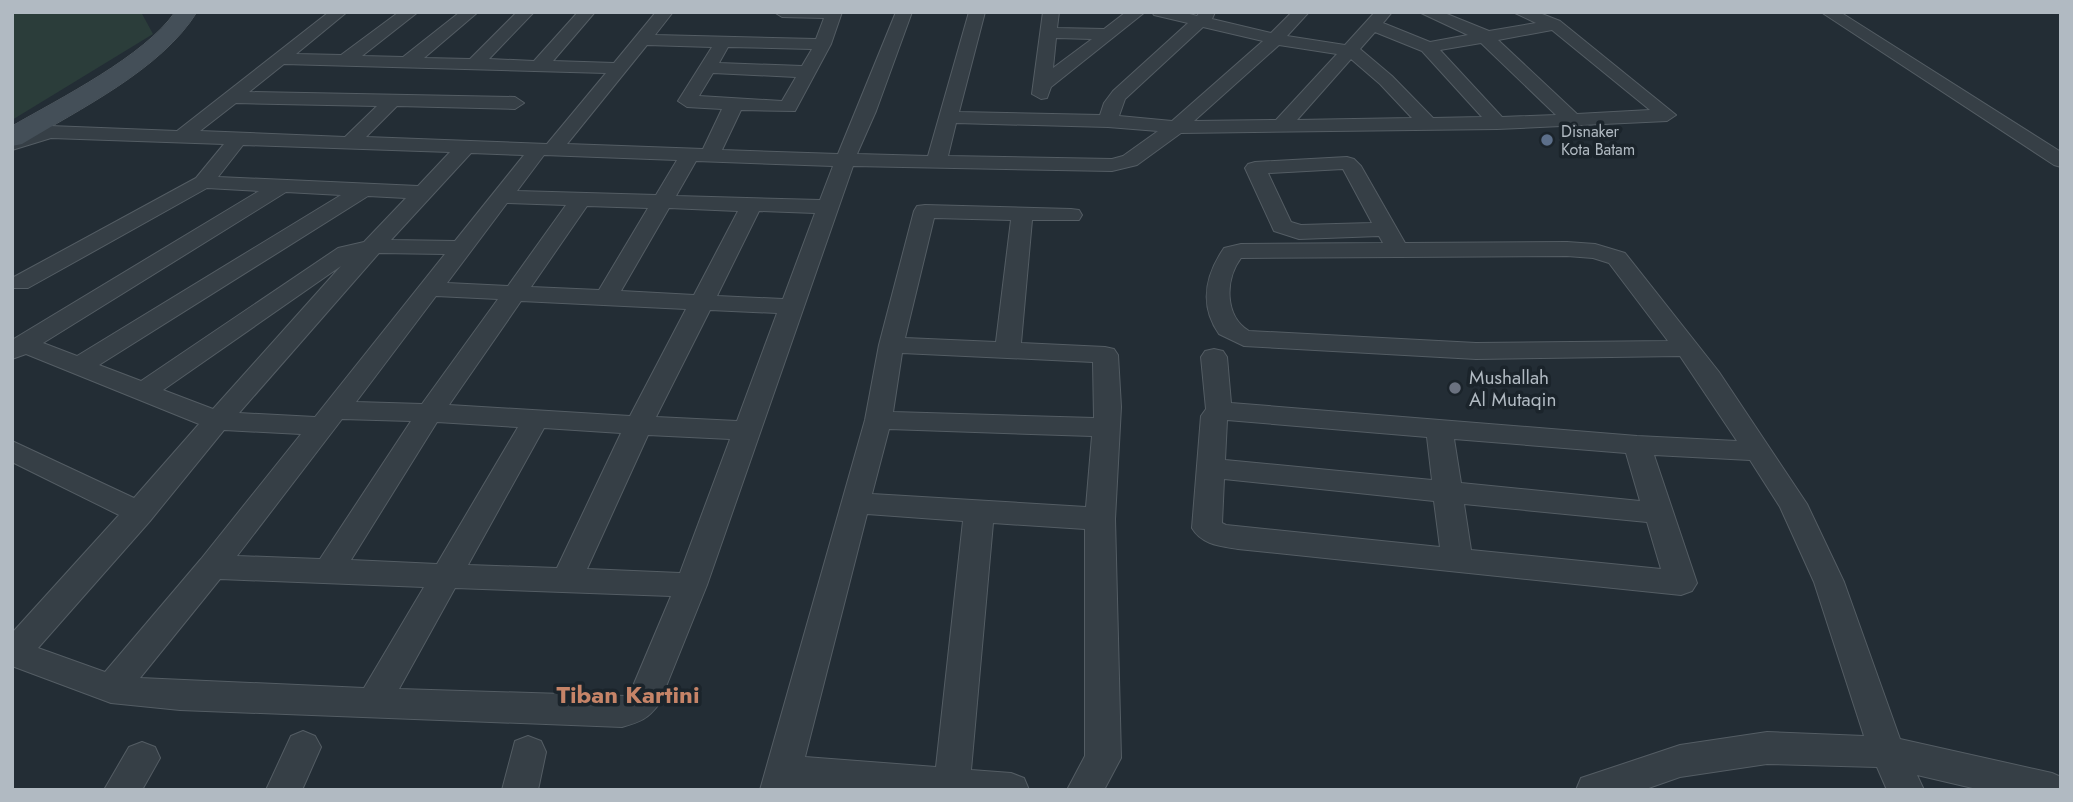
<svg xmlns="http://www.w3.org/2000/svg" width="2073" height="802" font-family="Jost,sans-serif">
	<rect width="100%" height="100%" fill="#232d35"/>
	<path fill="#2b3d3a" d="M12 12H141L153 34 12 120Z"/>
	<g fill="none" stroke-linecap="round" stroke-linejoin="round">
		<g stroke="#545d64" stroke-width="2">
			<path id="street" d="M329 12H347L296 54 341 55 399 12H418L362 56 403 57 460 12H478L424 58 470 59 517 12H534L489 59 534 61 578 12H595L553 61 614 63 656 12H673L655 35 816 39 824 18 782 17 774 12H842L831 44 795 111 741 110 722 150 838 154 896 12H912L876 111 857 154 928 156 969 12H985L959 112 1100 115 1104 103 1113 91 1188 23 1154 15 1152 12H1182L1197 16 1200 12H1215L1212 19 1271 33 1292 12H1309L1287 36 1345 45 1375 12H1392L1383 23 1430 42 1468 35 1419 12H1442L1489 31 1536 23 1513 12H1537L1560 21 1676 115 1667 121 1497 129 1181 133 1137 165 1112 171 853 166 707 585 659 704C648 719 640 722 622 727L180 710 111 703 12 666V633L119 515 12 462V441L134 498 199 424 26 354 12 359V340L259 191 207 188 28 288H12V278L196 178 224 144 51 138 12 150V138L50 126 177 131ZM1203 27 1263 41 1172 121 1119 116 1125 99ZM1552 30 1650 110 1577 114 1498 40ZM1375 32 1422 51 1482 117 1433 118 1392 76 1360 49ZM1481 43 1556 115 1502 117 1440 50ZM647 45 712 47 678 101 687 107 722 109 703 149 567 144ZM1279 45 1337 54 1276 120 1194 121ZM728 47 812 49 802 66 719 63ZM1351 59 1380 84 1412 118 1297 120ZM284 64 606 73 547 144 366 137 397 106 515 109 524 103 515 97 249 92ZM713 73 796 77 782 101 699 96ZM236 103 377 106 345 137 200 131ZM956 123 1108 127 1158 131 1123 156 1112 159 948 156ZM243 145 450 152 418 186 218 177ZM471 153 524 155 455 241 391 240ZM544 155 677 160 656 195 517 191ZM696 161 833 166 820 200 676 196ZM286 192 341 195 77 356 43 343ZM368 196 406 198 364 242 338 248 141 381 99 365ZM507 203 566 205 508 286 447 283ZM587 206 648 208 599 290 531 287ZM669 208 738 211 694 295 621 291ZM759 211 815 213 783 299 717 296ZM379 253 445 254 315 417 239 413ZM341 266 213 409 163 390ZM436 296 498 299 422 404 356 402ZM521 301 686 309 630 416 449 405ZM710 310 777 313 737 421 656 417ZM342 419 411 421 320 559 237 556ZM437 422 518 427 437 564 351 560ZM544 428 621 433 557 568 468 565ZM224 430 301 434 201 559 105 672 38 648 150 521ZM648 435 730 439 680 573 587 569ZM220 579 424 587 364 688 140 678ZM455 588 671 596 633 686 626 696 399 689Z
				M1043 12H1059L1057 28 1104 29 1126 12H1145L1051 87 1047 98 1041 99 1032 94ZM1056 38 1092 39 1053 68Z
				M1821 12H1840L2061 152V167L2054 165Z
				M1347 157 1354 159 1361 166 1405 243 1567 242 1595 244 1625 253 1719 372 1807 504 1844 582 1900 739 2052 773 2061 777V790H1981L1917 775 1924 790H1887L1877 767 1767 764 1680 777 1643 790H1576L1581 778 1680 745 1767 732 1864 736 1814 582 1780 507 1750 460 1654 455 1697 583 1692 591 1681 595 1238 549C1221 546 1202 545 1192 528L1201 416 1206 409 1201 357 1205 351 1214 349 1223 351 1227 357 1231 403 1637 436 1737 441 1680 356 1476 359 1244 346 1219 334C1199 305 1205 276 1224 248L1241 244 1383 243 1379 236 1299 239 1274 231 1245 168 1248 164 1255 162ZM1343 169 1372 223 1301 225 1291 222 1268 173ZM1567 256 1593 258 1609 263 1668 341 1476 343 1249 331C1224 316 1225 279 1241 258ZM1227 420 1427 437 1432 480 1225 460ZM1454 439 1626 453 1640 501 1461 483ZM1224 479 1434 501 1440 547 1226 525 1222 523ZM1464 504 1647 522 1661 569 1471 550Z
				M925 205 1071 209 1079 210 1082 215 1079 220H1032L1021 343 1105 347 1114 349 1118 355 1121 407 1115 519 1121 758 1104 790H1067L1085 756V529L993 523 971 770 1011 773 1024 778 1029 790H760L865 420 879 345 914 211 917 206ZM934 218 1011 220 996 342 905 338ZM902 353 1093 362 1094 418 893 412ZM889 429 1092 436 1086 507 872 494ZM867 514 963 521 936 767 805 757Z
				M303 731 315 736 321 747 302 790H266L291 736Z
				M528 736 541 741 546 752 538 790H502L515 741Z
				M142 742 155 747 160 758 142 790H104L129 747Z"/>
		</g>
		<g stroke="#545d64" stroke-width="1">
			<path id="secondary" d="M175 12H197C161 70 79 109 22 144L12 146V126C59 99 145 56 175 12Z"/>
		</g>
		<use href="#street" fill="#363f46" fill-rule="evenodd"/>
		<use href="#secondary" fill="#444f58" fill-rule="evenodd"/>
	</g>
	<circle fill="#5c6f8a" stroke="#1b242b" stroke-width="2.5" cx="1547" cy="140" r="7"/>
	<circle fill="#6b7280" stroke="#1b242b" stroke-width="2.5" cx="1455" cy="388" r="7"/>
	<g text-anchor="middle" stroke-width="7" stroke-linejoin="round" paint-order="stroke">
		<g font-size="16" fill="#b1bac2" stroke="#1b242b" text-anchor="start">
			<text x="1561" y="137">Disnaker<tspan x="1561" dy="18">Kota Batam</tspan></text>
		</g>
		<g font-size="19" fill="#b1bac2" stroke="#1b242b" text-anchor="start">
			<text x="1469" y="384">Mushallah<tspan x="1469" dy="22">Al Mutaqin</tspan></text>
		</g>
		<g font-size="24" font-weight="bold" fill="#c68468" stroke="#1b242b">
			<text x="628" y="703">Tiban Kartini</text>
		</g>
	</g>
	<rect width="2073" height="802" fill="none" stroke="#b1bac2" stroke-width="28"/>
</svg>
